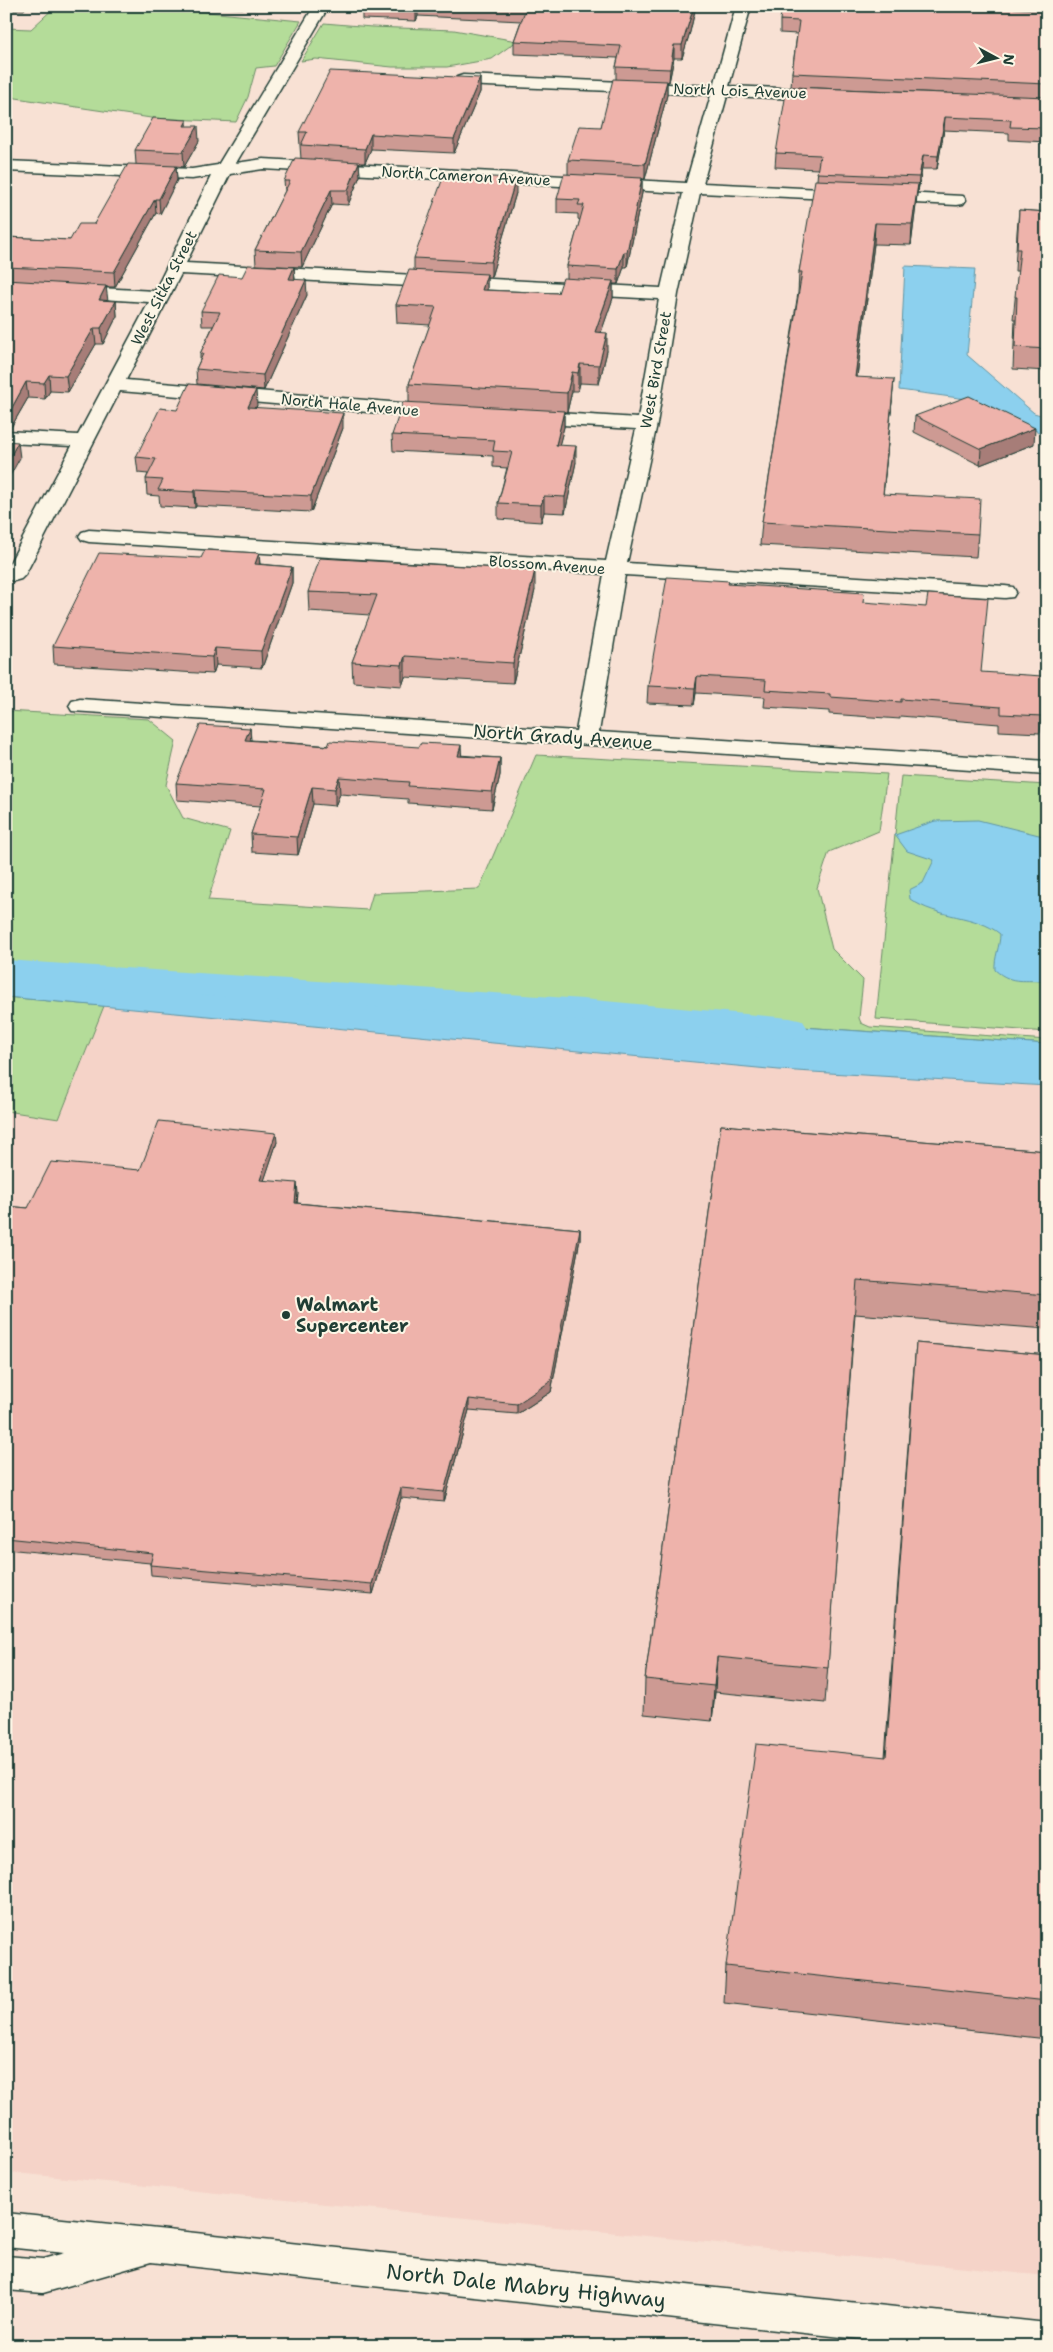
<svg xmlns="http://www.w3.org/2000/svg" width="1053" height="2352" font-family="'Shantell Sans',sans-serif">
	<rect width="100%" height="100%" fill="#f8e1d4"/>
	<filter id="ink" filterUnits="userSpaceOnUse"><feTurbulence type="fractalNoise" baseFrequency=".02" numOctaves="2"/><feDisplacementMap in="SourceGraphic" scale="10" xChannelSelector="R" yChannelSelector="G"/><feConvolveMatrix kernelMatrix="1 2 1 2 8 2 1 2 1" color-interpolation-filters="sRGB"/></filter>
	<g filter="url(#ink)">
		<path fill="#f5d3c8" d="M104 1006 779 1070 1047 1086V2276L6 2172V1111L59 1119Z"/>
		<path fill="#b4dc99" stroke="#6a8c66" d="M56 6H145L301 21 274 66 256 68 248 97 236 122 151 118 16 98 6 93V28L31 29Z
			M324 23 372 27 454 30 517 41 492 59 447 67H392L316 59 301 61Z
			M6 711 149 719 176 741 166 785 183 818 230 831 208 900 368 910 373 893 479 889 536 755 887 774 879 831 829 852 817 888 832 949 863 980 859 1018 861 1023 870 1027 1047 1040V1044L53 975 6 967Z
			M901 776 1047 785V1032L876 1019Z
			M6 997 104 1006 59 1119 6 1111Z"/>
		<path fill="#8cd0ee" stroke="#6095a4" d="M905 266 975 269 967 355 1034 413 1047 417V436L974 400 899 390Z
			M978 820 1047 837V982C1024 978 1014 986 995 970 994 957 1000 947 1000 934 976 914 938 919 910 899L909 890 923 883 934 860 907 851 895 835 935 821Z
			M6 967 53 975 1047 1044V1086L779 1070 6 997Z"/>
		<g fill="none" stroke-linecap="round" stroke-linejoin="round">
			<path fill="#8cd0ee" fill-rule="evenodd" d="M6 960 583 999 790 1018 803 1021 808 1029 803 1037 790 1040 583 1021 6 982Z"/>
			<g stroke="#1f3d34" stroke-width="3">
				<path id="street" d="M314 6H329L236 163 263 159 686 183 711 95 463 85 457 83 455 80 457 77 463 75 714 86 736 6H751L729 86 826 90 832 92 834 95 832 98 826 100 727 96 703 183 963 196 966 200 963 204 957 205 700 193 678 294 657 424 627 563 1005 586 1013 587 1016 592 1013 597 1005 598 625 575 599 732 1047 761V775L72 711 69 706 72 701 80 699 576 731 604 574 89 542 82 540 79 536 82 532 89 530 606 561 636 429 526 423 519 421 516 417 519 413 526 411 638 418 659 299 181 274 126 380 438 406 445 408 448 412 445 416 438 418 120 391 25 575 21 579 14 581 6 579V570L72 446 6 443V431L78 435 149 302 6 293V283L155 291 211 176 192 179 6 171V161L192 169 218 165ZM263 169 683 193 661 288 186 263 230 174Z"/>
			</g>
			<g stroke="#1f3d34" stroke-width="3">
				<path id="primary" d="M6 2213 1047 2323V2346H925L151 2262 43 2293 6 2290V2256L43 2259 64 2253 6 2247Z"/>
			</g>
			<use href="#street" fill="#fcf5e5" fill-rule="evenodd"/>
			<use href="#primary" fill="#fcf5e5" fill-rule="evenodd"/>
		</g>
		<path fill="#cd9a93" stroke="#1f3d34" d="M6 6H27L24 10H6Z
			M220 6H257L255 9 220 7Z
			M362 6H696L690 32 682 58H674L669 82H667V95L645 179H642V193L627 267H624L618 284H613V298L601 332 607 351 599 384 580 383 578 391H572L567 412H564V427L559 445 576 462 565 513 544 512 541 522 498 519V503L507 468 493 467V456L393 451 392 435 409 403V384L430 325 397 323 396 305 414 270V258L516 193 491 277H487V290L558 293 567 278V266L580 220 578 219V214L557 213V199L568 174V160L601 127 616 79V67L618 58 514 54V41L521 21 418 16 416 21 362 19Z
			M977 6H1047V9Z
			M1047 10V142L1009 140V133L944 130 937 169H922L918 191H917L916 205 911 245 874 244 857 377 892 401 883 494 978 534 976 557 760 545 762 522 798 293 799 272 817 180 818 169 775 167 776 153 948 93 791 87 792 73 797 34 780 33V20Z
			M480 78V92L454 153 371 149 365 163H359L360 176 348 205 332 204 302 267 256 265 255 250 285 191 284 181 301 159 299 132Z
			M188 126 199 141 184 167 176 166 177 180 160 214 156 213 115 287H106L107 300 116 301 117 316 103 344H96L68 392 50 391 45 399 28 398 10 429 6 430V237L70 240 94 224 136 164 135 150Z
			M1019 210 1047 212V371L1013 369 1015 319H1013L1018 271H1015L1017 232Z
			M294 267 295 279 307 295 264 390 197 384 196 369 200 360V354L213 326H202L201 311 242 277Z
			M257 405 256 408 343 428 311 512 196 506 195 508 160 506 159 496 147 495 146 479 148 474 138 473 136 457 177 410Z
			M915 416 1034 444 980 465 914 432Z
			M259 553 260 564 292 567V583L262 668 216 665 213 674 54 664 53 646 201 558Z
			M728 584 864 602 981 672 1042 716 1040 733 999 731V724L900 716V719L829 714V711L764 707 765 697 696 693 694 705 647 703 648 686Z
			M535 590 513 683 405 677 402 686 353 682 352 662 370 615 309 611 308 592Z
			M250 728 251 740 500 758V775L492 809 408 803V799L340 794 335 806 313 804 298 855 252 852 251 834 261 806 177 800 176 783Z
			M721 1125 1047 1151V1329L855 1314 825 1703 715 1692 712 1721 644 1714 645 1679Z
			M277 1142 264 1180 298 1193 297 1203 580 1229V1239L551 1392 517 1414 469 1410 444 1502 401 1498 373 1594 151 1575 150 1563 6 1549V1206L28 1208 140 1170Z
			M916 1343 1047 1355V2039L724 2003 726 1966 885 1757 913 1379Z"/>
		<path fill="#a77d78" stroke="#1f3d34" d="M417 6H418V16L416 21V8Z
			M694 6H696L690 32 682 58V45Z
			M674 45V58L669 82 670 69Z
			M480 78V92L454 153V139Z
			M667 81V95L645 179V164Z
			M945 117 944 130 937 169 938 156Z
			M187 120 188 134 184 126Z
			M198 126 199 141 184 167 183 152Z
			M371 134V149L365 163V149Z
			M923 155 922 169 918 191 919 177Z
			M359 162 360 176 348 205V190Z
			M176 166 177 180 160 214 159 199Z
			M516 178V193L491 277V262Z
			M642 178V193L627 267V252Z
			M918 184 916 205 911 245 912 224Z
			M331 190 332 204 302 267 301 252Z
			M155 199 156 213 115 287 114 272Z
			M875 223 874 244 854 399 855 377Z
			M624 252V267L618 284V269Z
			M294 267 295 282 289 279Z
			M487 274V292L482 290Z
			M306 280 307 295 264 390 263 375Z
			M613 281V298L595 350V332Z
			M106 286 108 301 99 300Z
			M116 301 117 316 103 344 101 328Z
			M94 328 96 344 68 392 66 376Z
			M607 333V351L599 384V365Z
			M580 364V383L578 391V373Z
			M572 372V391L567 412V393Z
			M49 375 50 391 45 399 44 383Z
			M894 379 892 401 881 517 883 494Z
			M26 382 28 398 10 429 9 413Z
			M256 390 257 405 249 423 248 407Z
			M564 411V427L555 461 556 445Z
			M343 413V428L311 512V496Z
			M1035 428 1034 444 980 465 981 449Z
			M18 442 20 458 6 483V464Z
			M576 446V462L565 513V497Z
			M195 490 196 506 195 508 194 492Z
			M544 496V512L541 522V505Z
			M259 553 260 570 255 564Z
			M292 567V583L262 668 261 651Z
			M535 570V590L513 683V663Z
			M215 648 216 665 213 674 212 657Z
			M405 656V677L402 686V665Z
			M697 676 696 693 694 705 695 688Z
			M250 728 251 745 245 740Z
			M461 745 462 762 458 756Z
			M500 758V775L492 809V792Z
			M339 777 340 794 335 806V789Z
			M312 787 313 804 298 855 297 837Z
			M276 1133 277 1142 261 1190 260 1180Z
			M297 1183 298 1193 296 1213 295 1203Z
			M580 1229V1239L551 1392 517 1414V1404Z
			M469 1399V1410L444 1502V1492Z
			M401 1488V1498L373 1594 372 1584Z
			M717 1657 715 1692 712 1721 714 1686Z"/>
		<path fill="#eeb3ab" stroke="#1f3d34" d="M371 6H417L416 8Z
			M481 6H694L682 45H674L670 69 616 67 621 46 514 41 526 8Z
			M782 6H963L1047 10V84L792 73 799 21 780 20Z
			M330 71 480 78 454 139 371 134 365 149 301 145 307 132H299Z
			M613 79 667 81 645 164 568 160 579 126 601 127Z
			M790 87 1047 97V128L1010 127 1011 120 945 117 938 156 923 155 919 177 817 173 820 155 776 153 786 93H789Z
			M153 118 187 120 184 126H198L183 152 135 150Z
			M295 158 359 162 348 190H331L301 252 255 250 290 181H284Z
			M128 164 176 166 159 199H155L114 272 6 267V237L70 240 79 224H94Z
			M564 174 642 178 627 252H624L618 269 567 266 584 205H578L580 200 557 199Z
			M444 175 516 178 491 262 414 258Z
			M815 180 918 184 912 224 875 223 855 377 894 379 883 494 980 499 978 534 762 522 802 272H799Z
			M1019 210 1047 212V349L1015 347 1017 297H1015L1020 249H1017Z
			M248 265 294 267 289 279 306 280 263 375 196 369 203 354H200L220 312 201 311 219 275 242 277Z
			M409 270 487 274 482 290 558 293 563 278 613 281 595 332 607 333 599 365 580 364 578 373 572 372 567 393 409 384 436 307 396 305Z
			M6 280 106 286 99 300 116 301 101 328H94L66 376 49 375 44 383 26 382 9 413 6 414Z
			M189 384 256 390 248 407 343 413 311 496 195 490 194 492 158 490 163 480 146 479 156 459 136 457 160 408 177 410Z
			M969 396 1035 428 981 449 915 416Z
			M403 402 564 411 556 445 576 446 565 497 544 496 541 505 498 503 512 452 493 451 495 440 392 435Z
			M6 441 18 442 6 464Z
			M205 550 259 553 255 564 292 567 261 651 215 648 212 657 53 646 99 553 201 558Z
			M320 558 535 570 513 663 405 656 402 665 352 662 377 595 308 592Z
			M667 577 729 581 728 584 864 593 863 602 926 607 928 594 988 598 981 672 1042 676V716L1001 714V707L901 699V702L830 697V694L765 690 766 680 697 676 695 688 648 686Z
			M200 725 250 728 245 740 328 746 330 741 419 747 421 743 461 745 458 756 500 758 492 792 408 786 409 782 339 777 335 789 312 787 297 837 251 834 266 789 176 783Z
			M159 1121 276 1133 260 1180 297 1183 295 1203 580 1229 551 1381 517 1404 469 1399 444 1492 401 1488 372 1584 150 1565 153 1553 6 1538V1206L28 1208 51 1162 140 1170Z
			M721 1125 1047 1151V1295L857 1280 828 1668 717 1657 714 1686 645 1679Z
			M916 1343 1047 1355V2001L726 1966 756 1744 886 1757Z"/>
	</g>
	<circle fill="#1f3d34" stroke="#fcf5e5" stroke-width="2" cx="286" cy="1315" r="5"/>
	<g text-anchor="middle" stroke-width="4" stroke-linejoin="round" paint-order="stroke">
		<g font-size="15" fill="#1f3d34" stroke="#fcf5e5">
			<text transform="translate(740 91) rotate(2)" y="5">North Lois Avenue</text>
			<text transform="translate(466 176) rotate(3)" y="5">North Cameron Avenue</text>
			<text transform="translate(164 288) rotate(-63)" y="5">West Sitka Street</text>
			<text transform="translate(656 370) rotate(-80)" y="5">West Bird Street</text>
			<text transform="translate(350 405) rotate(5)" y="5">North Hale Avenue</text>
			<text transform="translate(547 565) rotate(4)" y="5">Blossom Avenue</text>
		</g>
		<g font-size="18" fill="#1f3d34" stroke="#fcf5e5">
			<text transform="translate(563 737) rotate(4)" y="6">North Grady Avenue</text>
		</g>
		<g font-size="18" font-weight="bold" fill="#1f3d34" stroke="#fcf5e5" text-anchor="start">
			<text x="296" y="1311">Walmart<tspan x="296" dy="21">Supercenter</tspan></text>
		</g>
		<g font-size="21" fill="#1f3d34" stroke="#fcf5e5">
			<text transform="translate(526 2286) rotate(6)" y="7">North Dale Mabry Highway</text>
		</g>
	</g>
	<rect width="1053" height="2352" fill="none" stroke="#fcf5e5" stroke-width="25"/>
	<rect x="12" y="12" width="1028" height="2327" fill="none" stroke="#1f3d34" stroke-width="2" filter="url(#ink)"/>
	<g transform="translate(996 58) rotate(97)" stroke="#fcf5e5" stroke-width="4" paint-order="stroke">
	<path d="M0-4L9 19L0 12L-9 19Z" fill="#1f3d34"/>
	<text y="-8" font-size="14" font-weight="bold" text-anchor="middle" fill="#1f3d34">N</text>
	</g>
</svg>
